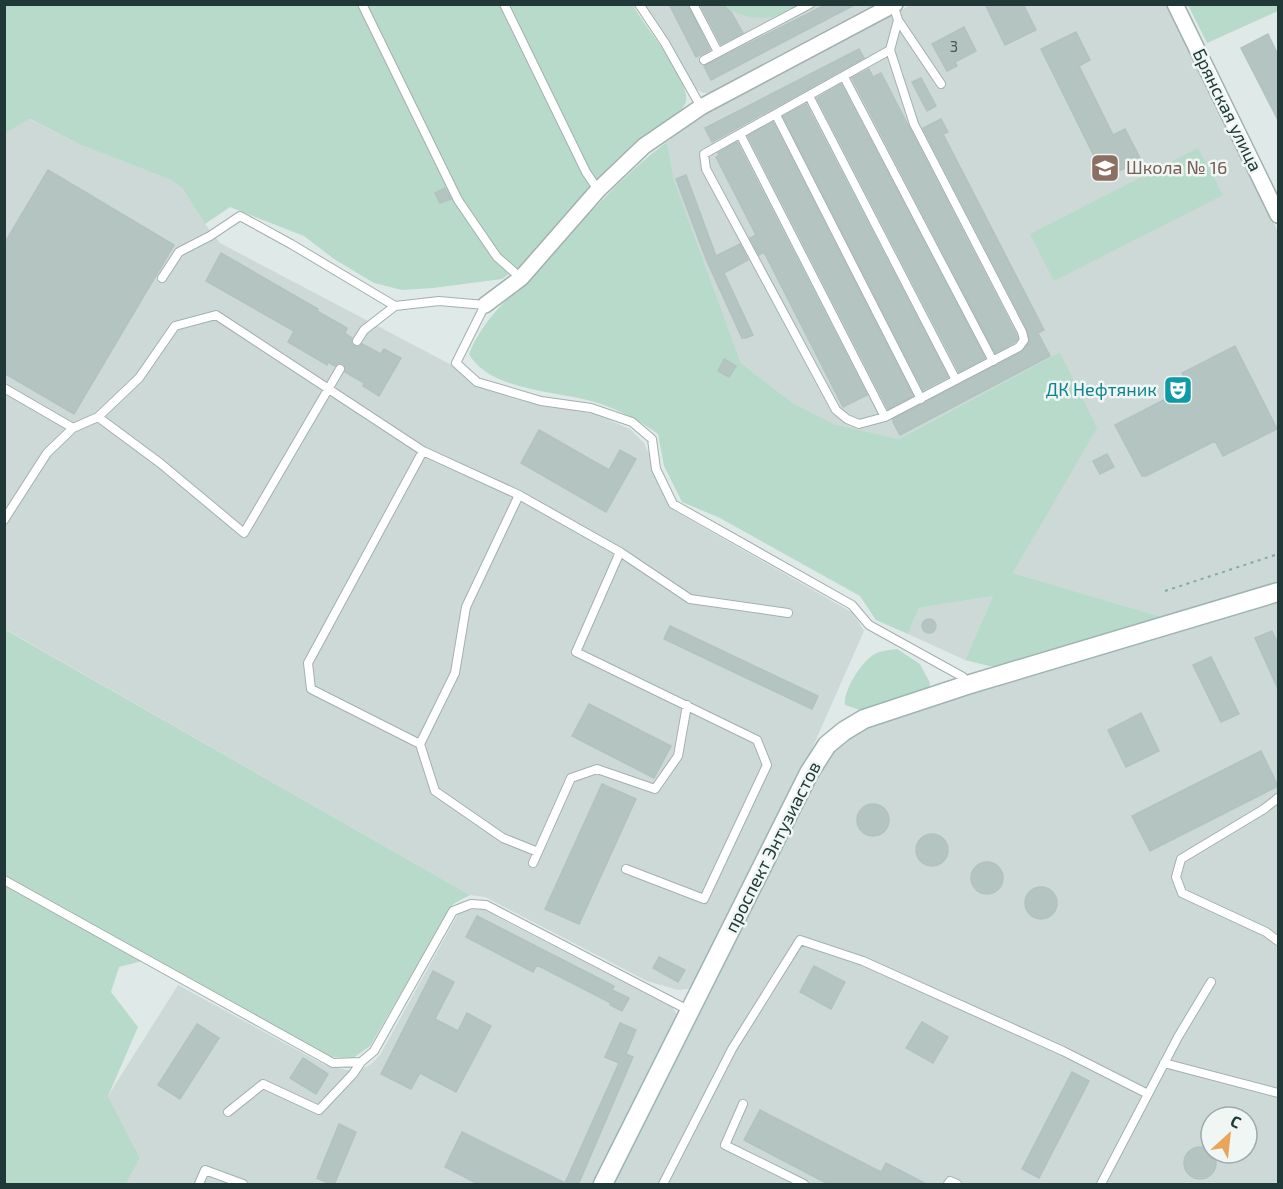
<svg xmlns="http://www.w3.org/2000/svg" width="1283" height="1189" font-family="'Exo 2',sans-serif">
	<rect width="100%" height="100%" fill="#dfe9e7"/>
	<path fill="#cdd9d7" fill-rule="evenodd" d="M643 5H722L791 12 801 5H881L713 93H703L696 89 670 42Z
		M911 5H1166L1278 232V583L1162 617 1013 573 1096 428 1060 352 899 439 834 424 793 403 741 363 674 180 667 142 700 115Z
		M29 119 81 145 171 180 182 188 205 224 220 243 518 400 595 414 630 429 644 443 673 510 853 613 864 631 810 753 693 988 678 990 647 981 485 897 470 895 5 629V133Z
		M993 596 965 660 908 634 919 608Z
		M1278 599V1184H608L814 778 832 749 867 725ZM1211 1117H1247V1153H1211Z
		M482 909 672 1007 677 1014V1021L595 1184H126L140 1158 108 1096 178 985 323 1064 347 1070H359L370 1065 380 1055 458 914 467 910Z"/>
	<path fill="#b8daca" d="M5 5H633C644 27 691 79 686 102 684 107 679 113 675 117L526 262 502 279 433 288 402 290 374 283 334 259 304 236 230 207 205 224 182 188 171 180 81 145 30 119 5 133Z
		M722 5H801C777 22 746 22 722 5Z
		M1188 5H1278V11L1207 43Z
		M667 142 674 180 741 363 793 403 834 424 899 439 1060 352 1097 428 1013 573 1162 617 1007 666H989L965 660 993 596 919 608 908 634 876 620 860 596 720 518 682 502 664 466 658 434C637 419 616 408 591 401 554 391 489 390 469 354 484 316 519 288 548 258 586 218 622 175 667 142Z
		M1198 148 1223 195 1054 281 1030 234Z
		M4 629 470 895 453 904 370 1046 353 1058 329 1057 150 959 119 967 111 992 138 1027 108 1096 140 1158 126 1184H5Z
		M897 649 920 664 930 683 929 690 863 711 845 705C843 691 861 663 873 655 878 651 890 650 897 649Z"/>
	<path fill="#b4c4c1" stroke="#b2c2c0" stroke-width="1.5" d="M669 4H687L710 50 696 57Z
		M700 4H722L731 12 743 33 721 44Z
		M827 4H856L711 80 704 66Z
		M985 4H1023L1036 30 1005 45Z
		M964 27 976 51 955 62 957 66 947 71 932 44Z
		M1076 32 1090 60 1079 66 1113 135 1125 129 1141 160 1105 178 1041 49Z
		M1268 34 1278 55V120L1241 48Z
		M859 49 864 58 712 142 705 128Z
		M869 69 873 77 881 73 1016 334 1018 339 1015 342 995 353 852 78Z
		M921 78 936 106 927 111 912 82Z
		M841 84 985 358 959 372 817 98Z
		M806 104 948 377 923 390 783 116Z
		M941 119 948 132 943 134 1044 330 1038 333 1050 356 900 435 893 422V419L1022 352 1030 341 1027 329 923 128Z
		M773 122 913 396 888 409 748 136Z
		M737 142 867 395 843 407 764 252 759 255 750 238 756 235 716 157 719 155 718 153Z
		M48 170 174 245 74 414 4 373V244Z
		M686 175 716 256 740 244 748 260 724 273 753 335 746 338H742L706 259 676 179Z
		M445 188 451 199 440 203 435 193Z
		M221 253 318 309 317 311 347 328 345 333 352 338 351 343 354 346 359 347 362 344 381 354 384 349 401 358 379 396 363 386 364 383 345 372 344 364 339 363 335 366 328 362 327 365 288 342 294 331 206 281Z
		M1235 346 1277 429 1223 456 1215 441 1146 476H1142L1115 425 1189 387 1182 373Z
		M724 359 736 366 729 377 718 371Z
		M539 430 609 470 620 450 636 459 606 512 521 463Z
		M1107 454 1114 467 1100 474 1093 461Z
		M922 626a7 7 0 1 1 14 0a7 7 0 1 1-14 0Z
		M670 626 818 696 812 709 664 639Z
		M1272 631 1278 644V689L1255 638Z
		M1211 657 1239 714 1221 722 1193 665Z
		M589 704 671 746 654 778 572 736Z
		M1141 713 1159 751 1126 767 1108 730Z
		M1261 751 1278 786 1150 851 1132 816Z
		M602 784 636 799 579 924 545 909Z
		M857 820a16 16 0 1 1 32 0a16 16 0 1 1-32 0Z
		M916 850a16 16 0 1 1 32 0a16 16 0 1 1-32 0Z
		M971 878a16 16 0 1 1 32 0a16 16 0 1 1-32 0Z
		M1025 903a16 16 0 1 1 32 0a16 16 0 1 1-32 0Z
		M477 916 614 986 612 990 629 998 622 1011 610 1005 611 1003 537 965 533 972 466 937Z
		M659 957 685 970 678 982 653 968Z
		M814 966 845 982 831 1009 800 992Z
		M433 971 454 982 435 1019 458 1031 467 1013 491 1026 456 1092 420 1073 411 1089 381 1074Z
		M922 1022 948 1037 933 1063 906 1048Z
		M620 1023 636 1030 626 1054 633 1057 578 1185H480L445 1167 462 1132 565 1183 619 1063 605 1057Z
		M197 1024 219 1038 180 1099 158 1085Z
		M303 1058 328 1074 316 1094 290 1078Z
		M1072 1072 1089 1081 1039 1178 1022 1169Z
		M760 1110 881 1172 886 1163 928 1185H830L744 1140Z
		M339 1124 356 1132 334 1185H332L317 1178Z
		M1184 1163a16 16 0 1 1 32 0a16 16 0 1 1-32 0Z"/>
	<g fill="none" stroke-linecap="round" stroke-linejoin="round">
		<g stroke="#a2b0af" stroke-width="10">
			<path id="lane" d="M362 4 458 200 497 257 521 278
				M504 4 586 172 598 190
				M639 4 665 43 701 107
				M693 4 718 52
				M898 20 941 84
				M890 50 914 124 1022 332 1024 340 1019 347 885 417 859 424 847 419 836 410 706 169 704 154 890 50 898 20 893 4
				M704 60 810 4
				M844 77 993 361
				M809 96 956 380
				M776 115 921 399
				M740 134 885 417
				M162 278 179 252 210 236 240 216 291 244 395 306
				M357 341 364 330 395 306 439 301 485 305 456 363 477 382 541 401 591 408 632 422 652 439 656 469 673 504 852 605 869 625 963 677 967 684
				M4 388 73 428 98 417 139 378 175 326 216 315 423 451 308 663 311 689 420 744 455 673 466 607 519 495 620 552 690 599 788 613
				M98 417 160 463 244 533 340 369
				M423 451 519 495
				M4 520 47 453 73 428
				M620 552 576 652 757 740 767 765 704 899 626 869
				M420 744 435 791 503 838 538 852
				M1278 798 1264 809 1181 859 1176 877 1182 893 1266 932 1278 941
				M533 863 571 778 597 769 655 789 678 756 687 705
				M4 880 333 1063 361 1062 374 1051 453 911 471 904 486 905 690 1011
				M1164 1063 1278 1093
				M743 1104 725 1145 804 1184
				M228 1112 263 1084 319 1110 353 1074 361 1062
				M199 1184 205 1170 243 1184
				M663 1184 732 1049 800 940 863 961 1063 1051 1148 1094
				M948 1184 950 1181 957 1184
				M1101 1184 1178 1037 1211 982"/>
		</g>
		<g stroke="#a2b0af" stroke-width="18">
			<path id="street" d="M1175 4 1278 215
				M485 305 521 278 598 190 644 146 701 107 895 4"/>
		</g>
		<g stroke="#9fb4b2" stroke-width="21">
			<path id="secondary" d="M603 1184 809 773 827 745 844 731 864 719 967 685 1278 592"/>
		</g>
		<path stroke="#81aba9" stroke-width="2" stroke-dasharray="3 4.5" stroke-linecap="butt" d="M1165 591 1278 554"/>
		<use href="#lane" stroke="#fff" stroke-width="8"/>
		<use href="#street" stroke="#fff" stroke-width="15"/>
		<use href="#secondary" stroke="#fff" stroke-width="18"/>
	</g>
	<defs>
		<g id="school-square" transform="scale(1.5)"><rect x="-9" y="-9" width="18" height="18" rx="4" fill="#8d6e63" stroke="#eff6f4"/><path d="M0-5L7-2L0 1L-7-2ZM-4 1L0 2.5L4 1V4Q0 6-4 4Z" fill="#fff"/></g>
		<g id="theatre-square" transform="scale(1.5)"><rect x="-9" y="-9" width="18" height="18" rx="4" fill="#0f9aa8" stroke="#eff6f4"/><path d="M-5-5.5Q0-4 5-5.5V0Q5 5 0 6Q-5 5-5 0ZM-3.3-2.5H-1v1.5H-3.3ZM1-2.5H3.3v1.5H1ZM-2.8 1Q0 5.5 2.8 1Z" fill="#fff"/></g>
	</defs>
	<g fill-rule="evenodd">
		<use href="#school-square" x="1105" y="168"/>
		<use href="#theatre-square" x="1178" y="390"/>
	</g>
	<g text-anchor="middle" stroke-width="5" stroke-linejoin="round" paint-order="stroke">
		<g font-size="15" fill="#465b5a">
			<text x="954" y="52">3</text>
		</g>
		<g font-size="18" fill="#213838" stroke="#eff6f4">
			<text transform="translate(1227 110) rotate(64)" y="6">Брянская улица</text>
			<text transform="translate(773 847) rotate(-63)" y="6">проспект Энтузиастов</text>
		</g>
		<g font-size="18" fill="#785e54" stroke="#eff6f4" text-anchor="start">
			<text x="1126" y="174">Школа № 16</text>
		</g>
		<g font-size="18" fill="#0d838f" stroke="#eff6f4" text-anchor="end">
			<text x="1157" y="396">ДК Нефтяник</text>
		</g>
	</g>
	<rect width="1283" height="1189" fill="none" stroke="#213838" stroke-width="12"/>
	<g transform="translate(1229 1135) rotate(27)"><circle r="28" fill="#eff6f4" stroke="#9daaa9" stroke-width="1.5"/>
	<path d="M0-4.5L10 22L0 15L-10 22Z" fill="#eaa45c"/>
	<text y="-9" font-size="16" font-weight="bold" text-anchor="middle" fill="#213838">С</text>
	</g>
</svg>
